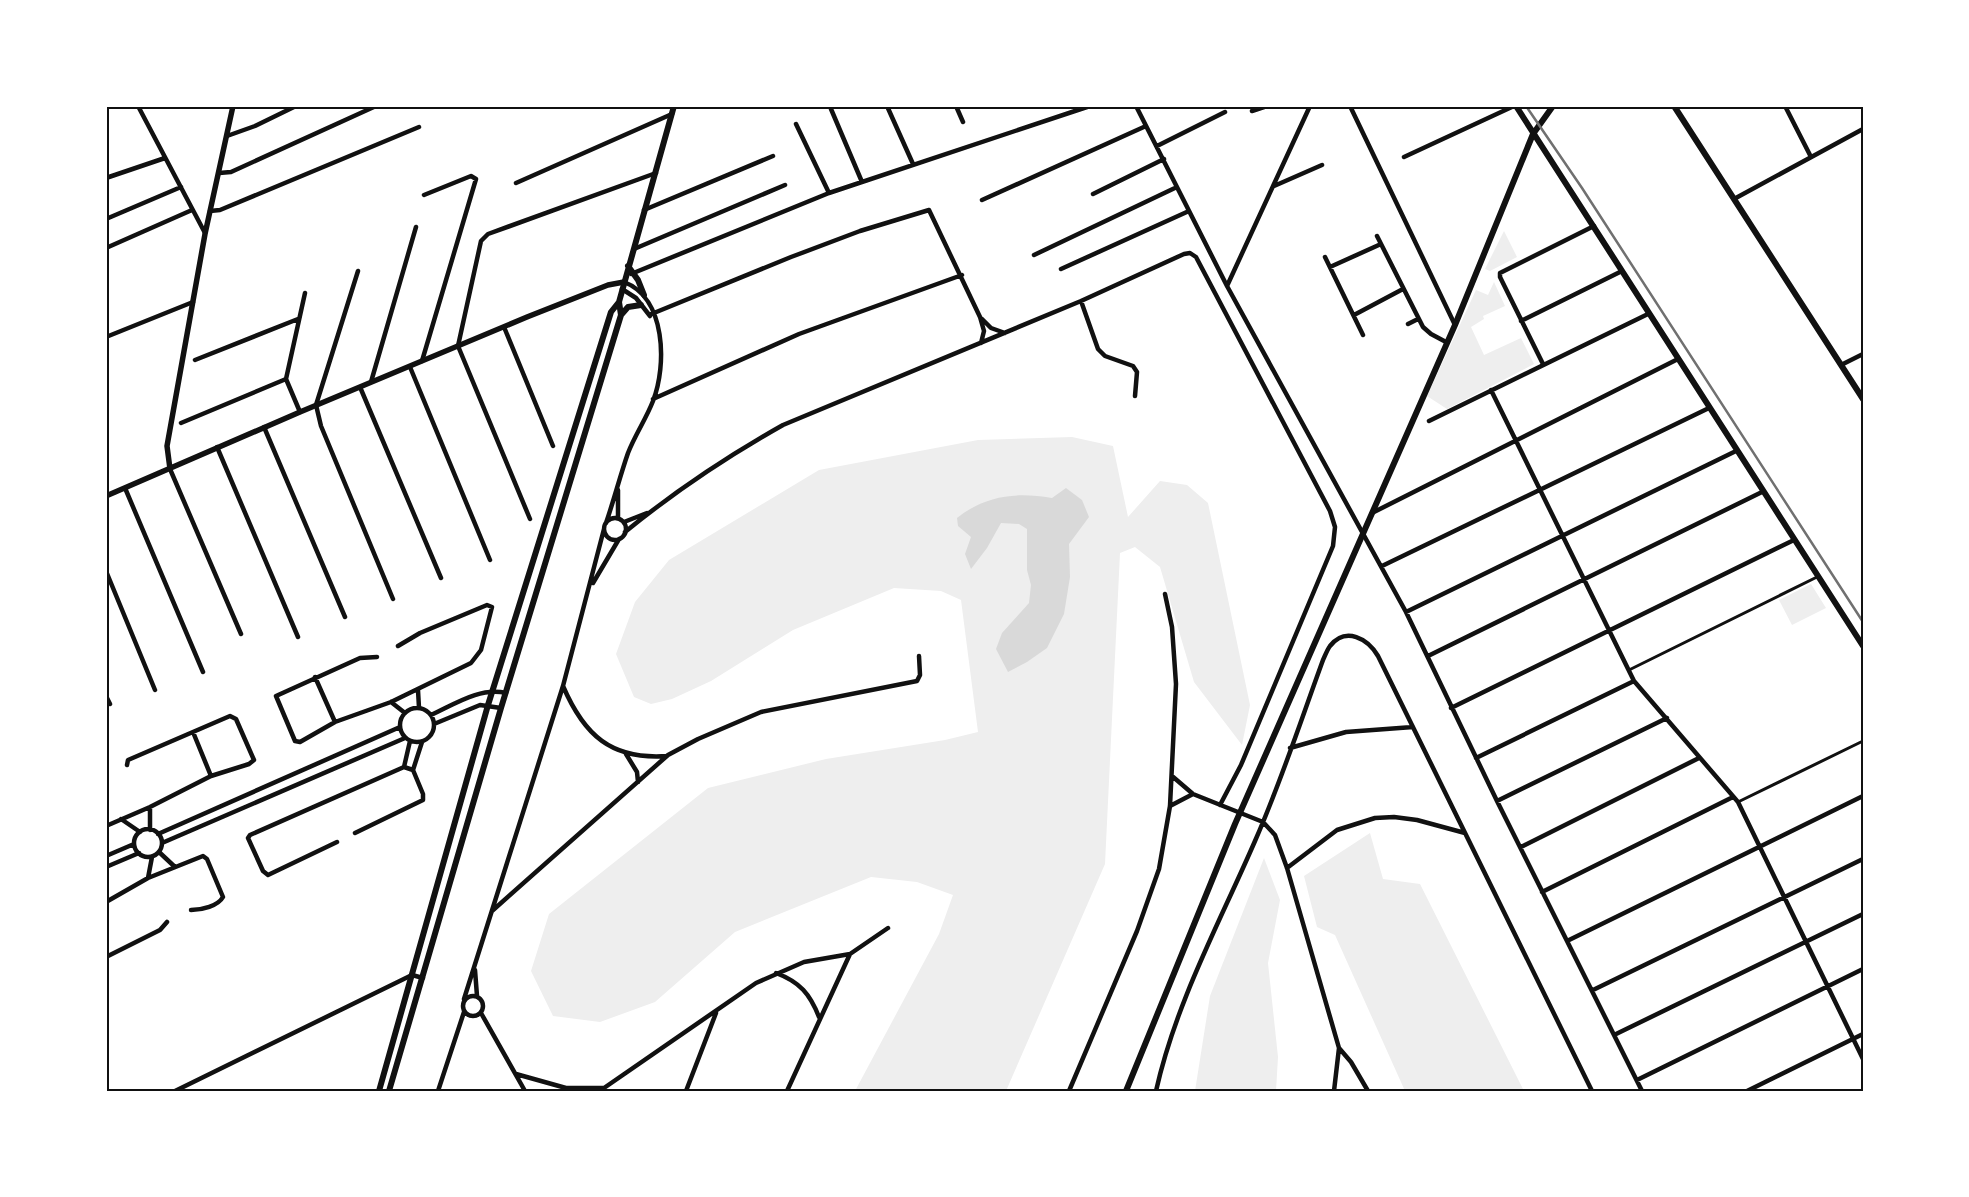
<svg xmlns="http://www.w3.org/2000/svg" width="1969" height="1197" font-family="'Varela Round',sans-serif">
	<rect width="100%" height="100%" fill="#fff"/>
	<path fill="#eee" d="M1504 231 1517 257 1490 271 1485 269Z
		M1494 282 1505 306 1483 316 1484 319 1471 327 1484 355 1521 338 1534 364 1447 409 1427 396 1476 290 1488 295Z
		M1072 437 1113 446 1128 517 1160 481 1187 485 1208 503 1250 705 1242 745 1194 682 1160 567 1135 547 1120 553 1105 864 1006 1091H855L939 934 953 895 917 882 871 877 735 932 655 1002 600 1022 553 1016 531 971 549 914 708 788 826 759 945 740 978 732 961 600 941 591 894 588 793 630 711 681 672 699 651 704 634 697 616 654 635 602 669 560 819 470 978 440Z
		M1811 584 1826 608 1792 625 1779 600Z
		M1370 833 1383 879 1420 884 1524 1091H1405L1335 935 1317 927 1304 876Z
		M1264 858 1280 900 1268 963 1278 1057 1276 1091H1195L1210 996Z"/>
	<path fill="#d9d9d9" d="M1066 488 1082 500 1089 517 1069 544 1070 577 1064 614 1047 648 1027 662 1008 672 996 649 1002 633 1029 603 1031 585 1027 570V529L1019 524 1001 523 987 548 971 569 965 554 971 537 958 526 957 518C986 495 1016 492 1052 498Z"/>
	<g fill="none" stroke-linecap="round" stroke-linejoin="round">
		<path stroke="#111" stroke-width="3" d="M1629 670 1817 577
			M1738 802 1863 741"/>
		<path stroke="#111" stroke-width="4.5" d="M138 106 205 233
			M887 106 913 164
			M956 106 963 122
			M1136 106 1227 286 1406 612 1497 801 1642 1091
			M1350 106 1455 325
			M1785 106 1811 157
			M831 109 862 182
			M1252 111 1267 106
			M796 124 829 193
			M227 136 255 126 296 106
			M1157 146 1225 112
			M1404 157 1514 106
			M219 173 231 172 376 106
			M106 178 165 158
			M516 183 672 114
			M1274 186 1322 165
			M1093 194 1164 159
			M1734 199 1863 129
			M982 200 1146 126
			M644 210 773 156
			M210 211 220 210 419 127
			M106 219 181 187
			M1377 236 1423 327 1431 334 1446 342
			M106 248 192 210
			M634 249 785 185
			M1034 255 1177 187
			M1325 257 1363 335
			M1330 267 1381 244
			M1061 269 1189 211
			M358 271 316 405 321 426 393 599
			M631 274 829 193 1090 106
			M1227 286 1310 106
			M622 289 636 298 650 316
			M1081 301 1098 349 1105 356 1133 366 1137 372 1135 396
			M649 315 791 257 860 231 929 210 980 317 984 331 981 343
			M1354 315 1403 289
			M982 319 991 328 1005 333
			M1521 321 1622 271
			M1408 324 1418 319
			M504 327 553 446
			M106 337 193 302
			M195 360 298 319
			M422 361 476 179 471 176 424 195
			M1543 364 1500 277V273L1594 226
			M1841 365 1863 354
			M410 367 490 560
			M371 382 416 227
			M360 387 441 578
			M1491 390 1634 681 1738 802 1863 1059
			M653 399 799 334 962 275
			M300 412 286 379 305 293
			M1429 421 1648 314
			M181 423 286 379
			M264 427 345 617
			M217 447 298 637
			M170 469 241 634
			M125 488 203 672
			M1372 513 1678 359
			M618 518V490
			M604 529a11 11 0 1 1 22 0a11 11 0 1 1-22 0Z
			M530 519 458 346 481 241 488 234 656 173
			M624 522 647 513
			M606 523C614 500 620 476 628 453 635 435 646 419 653 401 667 365 666 298 624 282
			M625 532C674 492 728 456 783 425L1081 301 1184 254 1190 253 1196 257 1330 511 1335 527 1333 546 1241 765 1220 805
			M1382 566 1709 408
			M106 571 155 690
			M593 583 619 539
			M1406 612 1736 451
			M1428 656 1762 492
			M377 657 360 658 276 696 295 741 300 742 335 722 391 702 471 663 481 650 492 607 487 605 420 633 398 646
			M315 677 335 722
			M563 686C584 735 611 760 667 756
			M418 690 419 708
			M106 696 110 704
			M391 702 405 713
			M1451 708 1794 540
			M400 725a17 17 0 1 1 34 0a17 17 0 1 1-34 0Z
			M431 715C455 704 480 687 506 693
			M434 724 480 705 501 708
			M193 732 211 776
			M1290 748 1346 732 1413 727
			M626 754 637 772 638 782
			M1476 758 1634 681
			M404 767 410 741
			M413 770 422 742
			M1172 776 1193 794 1263 822 1275 835 1287 868 1339 1048 1351 1062 1368 1091
			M1497 801 1667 718
			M1170 806 1193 794
			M121 819 140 832
			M106 826 150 807 211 776 249 764 254 760 236 719 230 716 128 760 127 765
			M134 843a14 14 0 1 1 28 0a14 14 0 1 1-28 0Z
			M150 830V807
			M158 834 400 727
			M337 842 268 875 263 871 248 838 250 835 404 767 413 770 423 794V800L355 833
			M162 843 405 738
			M1521 847 1699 758
			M159 852 175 867
			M106 856 134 844
			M106 867 139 853
			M1287 868 1337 830 1375 818 1394 817 1417 820 1465 833
			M148 878 152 857
			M1542 892 1733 797
			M106 902 148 878 203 856 207 859 223 897C218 906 202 910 191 910
			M492 911 668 755 698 739 761 712 917 681 920 675 919 656
			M1567 941 1863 796
			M106 957 160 930 167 922
			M475 970 477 996
			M776 973C800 982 810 994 819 1017
			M1593 990 1863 859
			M463 1006a10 10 0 1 1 20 0a10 10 0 1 1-20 0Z
			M464 999 563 686 604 529
			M481 1013 525 1091
			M1614 1035 1863 914
			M516 1074 566 1088H604L756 983 804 962 850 954 888 928
			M1637 1080 1863 969
			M175 1091 412 975 423 978
			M438 1091 464 1012
			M686 1091 716 1013
			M787 1091 850 954
			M1069 1091 1137 931 1159 869 1170 806 1176 684 1172 627 1165 594
			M1156 1091C1176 1002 1219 924 1255 841 1281 782 1301 720 1323 660 1325 656 1327 650 1330 646 1346 626 1368 639 1378 656L1592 1091
			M1334 1091 1339 1048
			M1747 1091 1863 1034"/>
		<path stroke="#111" stroke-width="5.5" d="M170 469 167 446 205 234 233 106
			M106 496 300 412 527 317 608 285 624 282"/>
		<path stroke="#111" stroke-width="6" d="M1516 106 1863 646
			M1674 106 1863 399
			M628 266 638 280 644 295
			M621 315 628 307 641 305
			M379 1091 488 705 611 312 619 302 674 106
			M389 1091 501 708 621 315 619 302
			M1126 1091 1235 824 1455 325 1533 134 1553 106"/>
		<path stroke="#707070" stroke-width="2.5" d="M1526 106 1582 188 1863 622"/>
	</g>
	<rect width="1969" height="1197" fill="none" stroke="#ffffff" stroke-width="215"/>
	<rect x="108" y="108" width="1754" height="982" fill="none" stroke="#111" stroke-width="2"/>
</svg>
